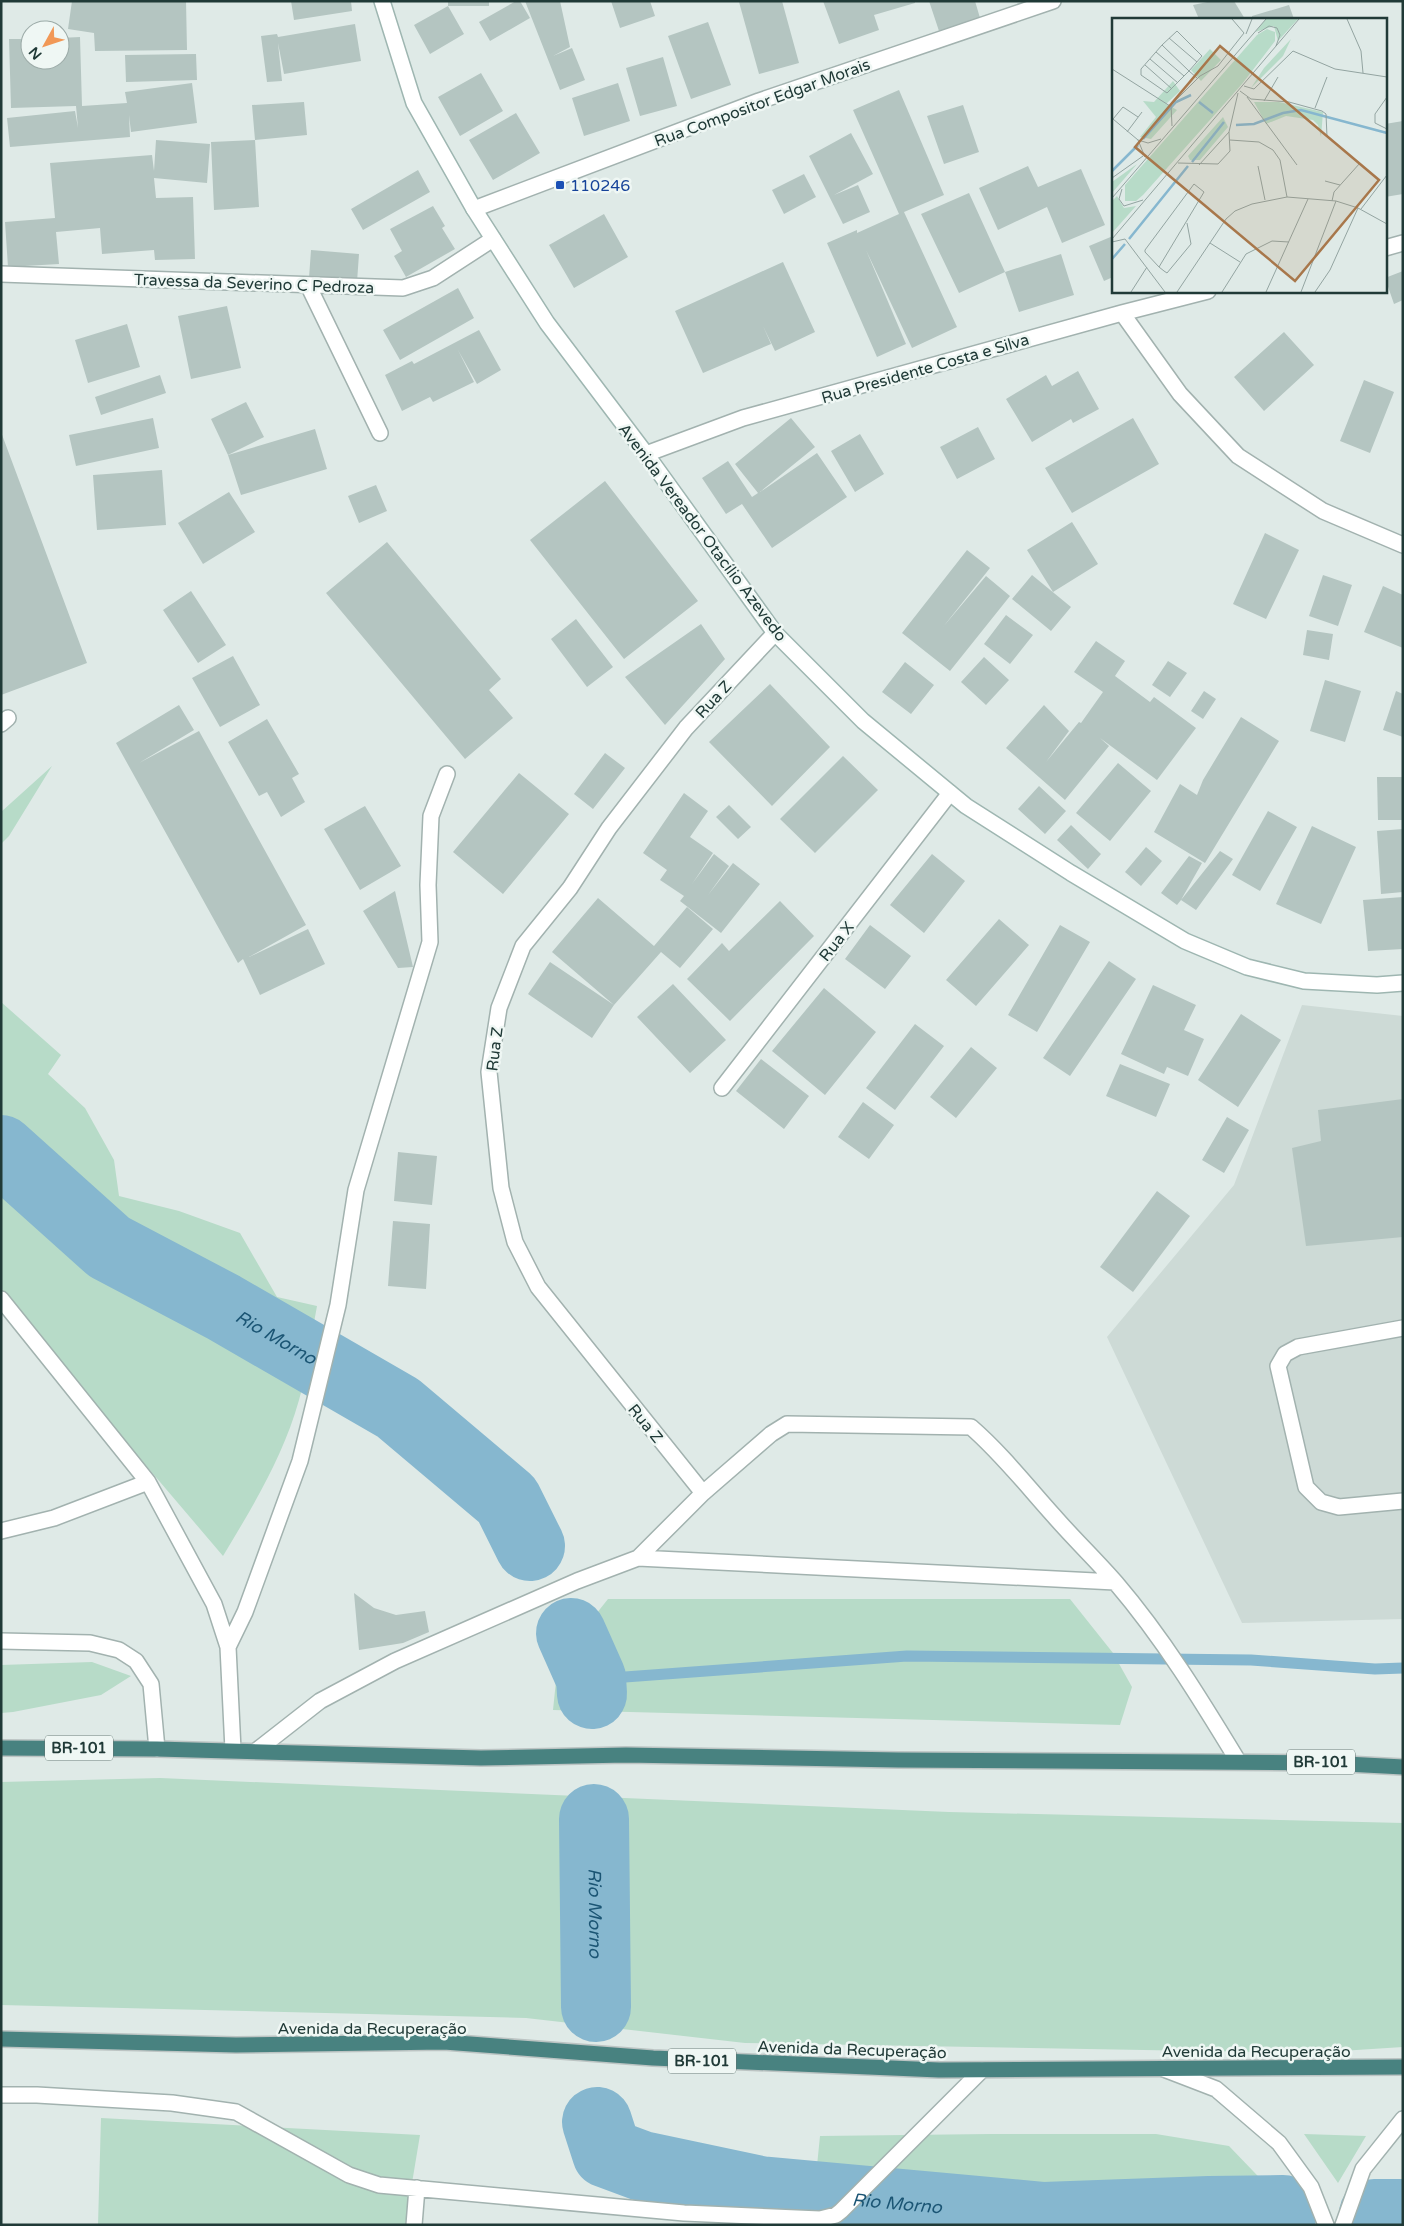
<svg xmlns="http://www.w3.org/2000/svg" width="1404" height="2226" font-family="'Varela Round',sans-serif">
	<rect width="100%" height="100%" fill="#dfeae7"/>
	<path fill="#cddad6" d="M1302 1005 1403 1016V1619L1242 1623 1107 1337 1234 1185Z"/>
	<path fill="#b7dbc8" d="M52 766 9 836 1 844V812Z
		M1 1002 61 1055 48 1074 85 1108 114 1160 119 1196 179 1211 240 1233 277 1297 317 1306C311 1337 308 1370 299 1400 283 1457 253 1506 223 1556L52 1355 1 1288Z
		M608 1599H1070L1113 1653 1132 1687 1120 1725 553 1710 558 1662Z
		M92 1662 131 1676 101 1695 13 1712 1 1713V1665Z
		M160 1778 949 1812 1403 1823V2047L1310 2053 745 2043 526 2018 1 2005V1782Z
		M101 2118 420 2135 405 2225H98Z
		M990 2134H1156L1229 2146 1281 2200 1288 2225H811L820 2136Z
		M1304 2134 1366 2136 1338 2183Z"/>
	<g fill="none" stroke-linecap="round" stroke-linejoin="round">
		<path stroke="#86b7cf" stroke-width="11" d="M588 1668 606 1674 625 1677 907 1656 1251 1660 1375 1669 1403 1668"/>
		<g stroke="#86b7cf" stroke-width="70">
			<path id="s1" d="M1 1150 109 1247 223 1307 398 1408 507 1500 530 1546"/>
			<path d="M571 1633 591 1678 592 1694"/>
			<path id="s2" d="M594 1819 596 2007"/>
			<path id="s3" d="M597 2122 607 2153 642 2166 760 2191 1044 2217 1209 2211 1283 2210"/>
			<path d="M1374 2214H1403"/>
		</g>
	</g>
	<path fill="#b4c5c1" d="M72 1H186L187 50 95 51 94 33 68 29Z
		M291 1H351L352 11 294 20Z
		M448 1H489V6H448Z
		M516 1H520L530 18 490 41 479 22Z
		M525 1H560L570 47 553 56 572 48 585 80 560 90Z
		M611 1H650L655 16 620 28Z
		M782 1 799 63 759 74 739 2Z
		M823 1H915V3L874 15 879 30 839 44Z
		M929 1H975L980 18 939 31Z
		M1212 1H1234L1245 19H1199L1193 5Z
		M1289 5 1294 19H1252V16Z
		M448 6 464 34 430 54 414 25Z
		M708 22 731 85 691 99 668 36Z
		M355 24 361 61 284 74 278 43 282 81 267 82 261 36 277 34 278 37Z
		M80 37 82 106 127 103 125 92 192 83 197 123 131 132 129 115 130 137 10 147 7 118 75 111 78 128 76 106 11 108 9 39H30V60H60V38Z
		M196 54 197 80 126 82 125 55Z
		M663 57 677 106 640 116 626 68Z
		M481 73 503 111 460 136 438 97Z
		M618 83 630 121 584 136 572 98Z
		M899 90 944 195 904 212 957 327 912 348 866 250 906 344 877 357 827 243 857 230V233L899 214 853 110Z
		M304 102 307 135 255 140 252 105Z
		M963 105 979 152 944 164 927 116Z
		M516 113 540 153 493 180 469 140Z
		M1403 121V194L1385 197V124Z
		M851 133 873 174 834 195 858 185 870 212 843 224 809 156Z
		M156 140 210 144 207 183 154 178 156 198 193 197 195 259 155 260 154 250 102 254 100 228 56 232 59 264 8 267 5 222 55 218 50 163 152 155 154 171Z
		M255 140 259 207 214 210 211 142Z
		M1028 166 1038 187 1081 169 1105 225 1062 243 1047 207 998 230 979 188Z
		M418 170 430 192 363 230 351 209Z
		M804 174 816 197 784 214 772 190Z
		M969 193 1005 272 959 293 921 214Z
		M433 206 445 226 442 228 455 249 406 277 394 256 402 251 390 229Z
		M604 214 628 257 574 288 549 245Z
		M1113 236V277L1104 281 1089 246Z
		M311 250 359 254 357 282 309 278Z
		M1061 254 1074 295 1019 312 1005 272Z
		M783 262 815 332 775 351 763 326 771 344 703 373 675 311Z
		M1403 271V300L1394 304 1385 278Z
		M458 288 474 318 400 360 383 330Z
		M227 306 241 368 191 379 178 316Z
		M127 324 140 367 88 383 75 340Z
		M479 330 501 370 477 384 458 350 474 382 433 402 430 397 402 411 385 375 412 361 414 364Z
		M1284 332 1314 365 1264 411 1234 377Z
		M1078 371 1099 409 1073 423 1071 419 1032 442 1006 399 1046 375 1052 386Z
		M160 375 166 393 101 415 95 397Z
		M1364 380 1394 392 1370 453 1340 441Z
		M246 402 264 437 228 455 211 419Z
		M153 418 159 448 76 466 69 435Z
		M791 418 815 447 760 492 817 453 847 497 772 548 742 504 726 514 702 478 728 461 752 497 758 493 735 464Z
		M1133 418 1159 464 1072 513 1045 468Z
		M978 427 995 459 957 479 940 447Z
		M315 429 327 469 241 495 228 455Z
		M1 432 87 663 1 695Z
		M860 434 884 474 855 492 831 451Z
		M162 470 166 525 97 530 93 475Z
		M605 481 698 601 624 659 530 540Z
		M376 485 387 511 359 523 348 496Z
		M229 492 255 532 203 564 178 523Z
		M1072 522 1098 564 1053 592 1027 550Z
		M1265 533 1299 550 1266 619 1233 604Z
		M387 542 501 679 489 690 513 718 465 759 326 593Z
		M967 550 990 568 943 627 986 576 1010 596 950 671 902 633Z
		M1032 575 1071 607 1051 631 1012 599Z
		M1323 575 1352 585 1338 626 1309 616Z
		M1383 586 1403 595V648L1364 632Z
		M191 591 226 645 198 663 163 610Z
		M1006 615 1033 635 1010 664 984 644Z
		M576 619 613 667 587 687 551 639Z
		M701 624 725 659 665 725 625 677Z
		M1307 630 1333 634 1329 660 1303 655Z
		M1096 641 1125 661 1115 676 1150 702 1154 697 1196 728 1157 780 1100 738 1109 746 1065 800 1006 748 1044 705 1069 731 1046 762 1079 722 1081 723 1103 692 1074 672Z
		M233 656 260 705 220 727 192 678Z
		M984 657 1009 680 986 705 961 682Z
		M1168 661 1187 673 1170 697 1152 685Z
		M905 662 934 685 911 714 882 692Z
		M1325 680 1361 691 1345 742 1310 731Z
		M770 684 830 747 772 806 709 742Z
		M1204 691 1216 699 1203 719 1191 711Z
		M1396 691 1403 694V737L1383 730Z
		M179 705 194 730 139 763 199 731 306 925 249 957 308 929 325 964 260 995 243 959 238 963 116 743Z
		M1241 717 1279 741 1205 863 1154 832 1180 784 1197 795 1203 780Z
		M267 719 299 774 292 778 305 802 281 817 267 792 259 796 228 742Z
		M605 753 625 768 593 809 574 794Z
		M843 756 878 790 815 853 780 819Z
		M1118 763 1151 791 1110 841 1076 813Z
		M519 773 569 814 503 894 453 852Z
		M1377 777H1403V820H1378Z
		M1039 786 1066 811 1045 834 1018 809Z
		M684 793 708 811 690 837 713 853 692 884 714 854 729 866 708 895 733 863 760 884 721 933 680 901 684 896 660 880 667 870 643 853Z
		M729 805 751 827 738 839 716 817Z
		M365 806 401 866 360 890 324 829Z
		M1268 811 1297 827 1260 891 1232 875Z
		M1071 825 1101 854 1088 869 1057 840Z
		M1312 826 1356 847 1321 924 1276 904Z
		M1403 829V892L1381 894 1377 831Z
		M1146 847 1162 861 1141 886 1125 872Z
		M1220 851 1233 859 1196 910 1181 900 1177 905 1161 893 1189 856 1202 863 1181 900Z
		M932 854 965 881 924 933 890 905Z
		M395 891 413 967 398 968 363 911Z
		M1403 897V949L1368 951 1363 900Z
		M598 898 654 946 687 907 713 929 680 968 661 952 614 1005 552 952Z
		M780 901 814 936 730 1021 687 979 722 943 729 951Z
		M999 919 1029 945 976 1006 946 980Z
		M870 925 911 956 885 989 845 959Z
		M1060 925 1090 942 1037 1032 1008 1015Z
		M1109 961 1136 979 1070 1076 1043 1058Z
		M550 962 614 1005 592 1038 528 994Z
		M673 984 726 1040 690 1073 637 1017Z
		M1153 985 1196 1005 1184 1030 1204 1039 1188 1076 1167 1067 1164 1074 1121 1054Z
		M824 988 876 1032 825 1095 772 1051Z
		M1241 1014 1281 1040 1238 1107 1198 1080Z
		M915 1024 944 1046 895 1110 866 1088Z
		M971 1047 997 1068 956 1118 930 1097Z
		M761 1059 809 1096 784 1129 736 1091Z
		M1120 1064 1170 1084 1156 1117 1106 1096Z
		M1403 1099V1237L1306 1246 1292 1148 1321 1141 1318 1110Z
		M863 1102 894 1125 869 1159 838 1137Z
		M1227 1117 1249 1130 1224 1173 1202 1160Z
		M398 1152 437 1156 432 1205 394 1201Z
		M1157 1191 1190 1216 1133 1292 1100 1267Z
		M393 1221 430 1224 426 1289 388 1286Z
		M354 1593 374 1608 396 1615 425 1611 429 1632 403 1643 359 1650Z"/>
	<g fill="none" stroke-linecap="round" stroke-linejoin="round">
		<g stroke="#a2b2af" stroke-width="18">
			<path id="service" d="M474 209 759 101 1053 1
				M1 724 8 718
				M722 1088 950 793
				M1 1299 148 1482 214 1604 228 1647 233 1750
				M1403 1328 1298 1347 1285 1354 1278 1366 1306 1487 1321 1502 1339 1507 1403 1501
				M703 1493 538 1287 515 1242 501 1188 489 1072 499 1008 523 946 570 888 609 828 686 728 775 633
				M1 1531 54 1518 148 1482
				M638 1558 1115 1582
				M228 1647 245 1612 300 1461 338 1305 356 1190 430 942 428 885 431 816 447 774
				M256 1751 320 1701 395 1661 577 1581 638 1558 703 1493 771 1434 787 1424 971 1427C1002 1454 1027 1486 1054 1516 1074 1539 1096 1560 1116 1583 1163 1638 1201 1700 1238 1761
				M1164 2069 1216 2089 1279 2143 1311 2187 1326 2225
				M1 2095H37L172 2103 236 2112 349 2175 379 2185 684 2213 820 2219 836 2215 841 2211 982 2070
				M414 2225 417 2188
				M1343 2225 1363 2169 1403 2119"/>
		</g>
		<g stroke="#a2b2af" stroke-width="18">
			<path id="minor" d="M1385 248 1403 243
				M1 274 403 288 433 278 493 239
				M308 285 380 433
				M1122 313 1180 394 1238 456 1323 511 1403 545
				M646 454 743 418 1122 313 1208 291
				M1 1641 90 1643 119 1650 136 1661 151 1684 157 1749"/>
		</g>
		<g stroke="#9eb6b1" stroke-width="18">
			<path id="secondary" d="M382 1 414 103 474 209 547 323 646 454 775 633 863 721 966 806 1071 873 1185 941 1247 967 1304 981 1377 985 1403 983"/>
		</g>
		<g stroke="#bcc4c3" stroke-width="18">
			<path id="trunk" d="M1 1748 157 1749 481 1758 626 1755 898 1760 1327 1763 1403 1767
				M1 2039 236 2045 444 2042 653 2058 939 2070 1403 2067"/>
		</g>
		<use href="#service" stroke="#fff" stroke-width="15"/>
		<use href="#minor" stroke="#fff" stroke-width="15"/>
		<use href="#secondary" stroke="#fff" stroke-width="15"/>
		<use href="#trunk" stroke="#488280" stroke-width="15"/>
	</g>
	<rect fill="#1a4fb4" stroke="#eff7f4" stroke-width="2" x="555" y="180" width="10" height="10" rx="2.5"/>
	<g text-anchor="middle" stroke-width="5" stroke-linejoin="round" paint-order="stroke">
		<g fill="#eff7f4" stroke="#5e7370" stroke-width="1">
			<rect x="45" y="1735.5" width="68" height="25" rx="4"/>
			<rect x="1287" y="1749.5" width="68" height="25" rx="4"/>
			<rect x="668" y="2048.5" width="68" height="25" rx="4"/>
		</g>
		<g font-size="15" font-weight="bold" fill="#203a37">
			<text x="79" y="1753">BR-101</text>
			<text x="1321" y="1767">BR-101</text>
			<text x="702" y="2066">BR-101</text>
		</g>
		<g font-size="16" fill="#203a37" stroke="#eff7f4">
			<text transform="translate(762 102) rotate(-20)" y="6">Rua Compositor Edgar Morais</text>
			<text transform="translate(254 283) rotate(2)" y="6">Travessa da Severino C Pedroza</text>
			<text transform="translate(925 368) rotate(-16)" y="6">Rua Presidente Costa e Silva</text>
			<text transform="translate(703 532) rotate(53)" y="6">Avenida Vereador Otacílio Azevedo</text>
			<text transform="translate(713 699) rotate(-47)" y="6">Rua Z</text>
			<text transform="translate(836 941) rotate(-52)" y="6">Rua X</text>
			<text transform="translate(494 1049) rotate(-83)" y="6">Rua Z</text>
			<text transform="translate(646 1423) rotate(51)" y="6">Rua Z</text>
			<text x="372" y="2034">Avenida da Recuperação</text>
			<text transform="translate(852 2049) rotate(2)" y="6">Avenida da Recuperação</text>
			<text x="1256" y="2057">Avenida da Recuperação</text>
		</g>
		<g font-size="16" fill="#164399" stroke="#eff7f4" text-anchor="start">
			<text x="570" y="191">110246</text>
		</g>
		<g font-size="18" font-style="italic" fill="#1b5574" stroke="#eff7f4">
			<text dy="6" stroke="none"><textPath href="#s1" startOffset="335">Rio Morno</textPath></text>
			<text dy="6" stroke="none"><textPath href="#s2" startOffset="94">Rio Morno</textPath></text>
			<text dy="6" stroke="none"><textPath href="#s3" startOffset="328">Rio Morno</textPath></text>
		</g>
	</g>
	<g transform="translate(1112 18)">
		<rect width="275" height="275" fill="#dfeae7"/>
		<path d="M154 1H186L166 23 162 8 143 14ZM155 11 163 14V23L130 66 31 177 24 183H13V167L145 17ZM179 21 171 38 139 70 152 50ZM98 31 109 42 89 63 79 52ZM61 63 68 73 54 86 65 92 39 121 28 119 44 99 31 83 42 84ZM142 84H167L211 94 209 119 206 107 201 102 174 98 154 106ZM111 99 116 109 88 142H78L76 138ZM25 146 0 175V164ZM5 178 12 190 24 188 0 215V183Z" fill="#b7dbc8"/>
		<path fill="none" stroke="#86b7cf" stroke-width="2.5" d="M87 84 101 95M124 107 142 106 171 95 189 92 275 115M31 121 64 84 79 77M80 144 112 104M0 153 26 127M17 221 76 148M0 241 13 226"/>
		<path fill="none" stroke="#93a4a1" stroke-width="1" d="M235 1 249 33 251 55M146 15 157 8 165 10 168 17 164 28M134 16 140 1M57 20 85 44M50 27 29 51V57L55 75 77 53 90 38 65 13 50 27 77 53 85 60M44 34 72 58M38 41 66 65M33 47 60 71M0 51 58 88M132 68 142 71 181 33 223 51 275 59M128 73 139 81 177 84 210 93 214 96 215 119M135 79 185 147M275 79 263 96V105L275 111M152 83 166 59M203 90 215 59M26 99 11 89 1 101 26 122 33 139M60 108 59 87 88 58 106 48 132 15 120 1M15 114 30 94M26 122 36 125 49 121M118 122 147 124 161 132 168 142 175 179M66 145 106 146 118 133 117 114 126 75M87 147 117 114M146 148 153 182M0 160 31 138M213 163 228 167M10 171 7 181 12 188 31 182M0 180 154 1M220 183 222 174 248 145M249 191 275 157M0 221 187 1M0 224 13 221 53 274M98 225 128 244M47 249 92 174 82 166 33 232V234L47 249 52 253 55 255 79 226 75 205M19 274 35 249M65 274 114 201 123 193 140 186 175 179 224 183 246 190 275 206M110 274 134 236 160 223 177 224M154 274 196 181M189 274 224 183M203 274 218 252 246 190"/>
		<path fill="#a8774b" fill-opacity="0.15" stroke="#a8774b" stroke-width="2.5" d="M108 28 267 162 183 263 23 129Z"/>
		<rect width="275" height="275" fill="none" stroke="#203a37" stroke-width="2.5"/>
	</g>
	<rect width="1404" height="2226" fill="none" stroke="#203a37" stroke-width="5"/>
	<g transform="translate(45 45) rotate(230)"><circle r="24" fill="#eff7f4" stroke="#9caba8"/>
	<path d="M0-4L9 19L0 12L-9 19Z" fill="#f19856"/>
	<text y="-8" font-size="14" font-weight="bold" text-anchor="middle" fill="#203a37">N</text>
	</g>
</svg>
